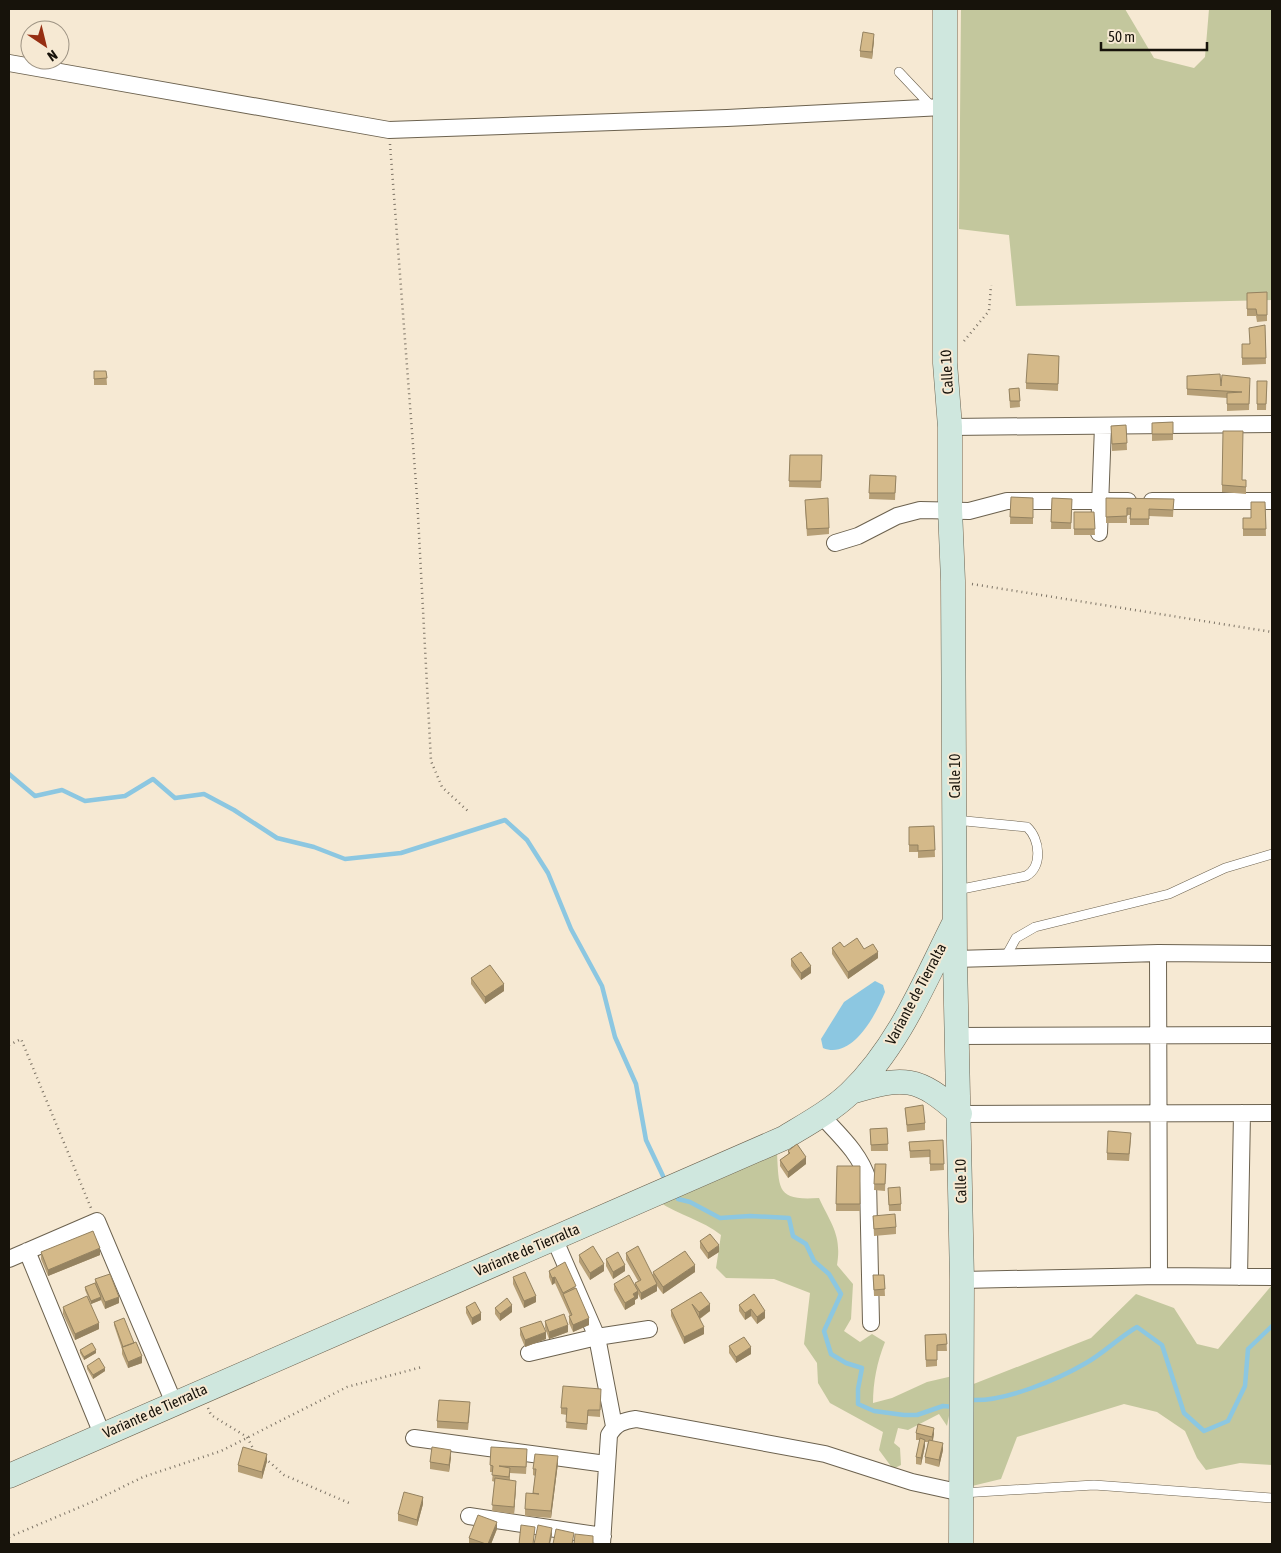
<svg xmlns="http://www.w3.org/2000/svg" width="1281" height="1553" font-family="'Asap Condensed',sans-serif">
	<rect width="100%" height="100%" fill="#f6e9d3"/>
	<path fill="#c3c79d" d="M961 9H1125L1154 58 1194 68 1205 57 1209 9H1272V300L1016 306 1009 235 959 229Z
		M777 1153C779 1190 777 1201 819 1198 831 1224 842 1235 837 1265L853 1284 851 1319 844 1331 860 1342 872 1334 885 1342C877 1362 873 1382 873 1403L892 1398 927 1382 957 1375 947 1426 939 1414 908 1430 898 1428 894 1443 900 1448 901 1465 893 1469 879 1450 883 1432 830 1403 818 1383 817 1363 804 1344 810 1293 774 1279 726 1278 716 1268 721 1235C702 1220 679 1215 659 1202Z
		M1272 1285V1465L1240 1463 1206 1470 1197 1458 1185 1431 1157 1412 1124 1404 1017 1437 1001 1479 972 1486 971 1385 1091 1338 1136 1294 1174 1308 1197 1344 1218 1349Z"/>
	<path fill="#8cc7e1" d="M875 981 883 985 885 992C876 1015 852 1060 823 1048L821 1039 844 1002Z"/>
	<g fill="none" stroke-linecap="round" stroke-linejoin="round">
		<path stroke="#8cc7e1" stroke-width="4.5" d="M9 774 35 796 62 790 85 801 125 796 153 779 175 798 204 794 234 810 277 838 314 847 345 859 401 853 505 820 527 840 548 873 571 929 602 986 615 1037 636 1084 646 1140 663 1176
			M678 1199 690 1202 720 1218 750 1216 789 1218 793 1236 806 1244 814 1261 829 1274 841 1294 824 1331 831 1354 846 1363 862 1368 858 1389V1404L874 1411 904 1415H917L943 1406 954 1407
			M973 1400C1006 1401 1057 1380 1086 1363 1104 1353 1118 1338 1137 1327L1162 1345 1184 1413 1204 1431 1228 1421 1245 1386 1248 1349 1272 1326"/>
		<g stroke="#6c624f" stroke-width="10">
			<path id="lane" d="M899 72 932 107
				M955 820 1027 827C1040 839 1043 867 1026 876L957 890
				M1005 958 1016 938 1035 927 1169 894 1225 868 1272 854
				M962 1493 1094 1485 1272 1498"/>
		</g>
		<g stroke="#6c624f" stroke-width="18">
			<path id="street" d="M9 63 389 130 727 118 943 107
				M950 427 1272 424
				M1152 501H1272
				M1099 533 1103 426
				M835 543 858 536 897 516 920 510 969 511 1007 501H1128
				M1158 953 1159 1276
				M955 959 1158 953 1272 954
				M957 1036 1272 1035
				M960 1114 1272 1113
				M821 1115C839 1135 860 1153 868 1180L871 1323
				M554 1238 597 1337 614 1426
				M27 1251 102 1434
				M9 1259 97 1221 174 1403
				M1239 1277 1242 1113
				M962 1280 1159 1276 1272 1277
				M529 1353 597 1337 649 1329
				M414 1438 606 1464
				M469 1516 603 1536
				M602 1544 609 1435C616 1423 623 1421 636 1419L825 1454 912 1482 962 1493"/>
		</g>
		<g stroke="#6c624f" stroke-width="25">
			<path id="secondary" d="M945 9V363L950 427V509L953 581 955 959 962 1280 961 1544
				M851 1092C904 1076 918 1076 960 1114
				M9 1476 784 1138C807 1124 831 1111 850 1093 898 1047 924 983 953 925"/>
		</g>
		<path stroke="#7d7466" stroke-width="2.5" stroke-dasharray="1 4" stroke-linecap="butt" d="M390 144 417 497 431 761 442 787 470 813
			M964 341 989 311 991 285
			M972 584 1272 632
			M9 1045 21 1039 91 1208
			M208 1408 211 1415 247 1437 255 1452
			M265 1458 284 1475 349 1503
			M9 1537 92 1502 143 1477 221 1451 347 1387 422 1367"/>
		<use href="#lane" stroke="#fff" stroke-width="9"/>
		<use href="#street" stroke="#fff" stroke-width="16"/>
		<use href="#secondary" stroke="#cfe7de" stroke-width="24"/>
	</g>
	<path fill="#b69f76" d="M874 40 872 59 860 57V51Z
		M1267 292V321L1257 322 1256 316H1247V293Z
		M1265 325 1266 364 1242 365V344H1249Z
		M1059 356 1058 391 1026 389V383Z
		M94 371H106L107 385H94Z
		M1187 376 1221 386 1250 385 1249 410 1227 411V398L1187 395Z
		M1257 381H1267L1266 410H1257Z
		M1019 388 1020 407 1010 408 1009 389Z
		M1173 422V440L1152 441V423Z
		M1126 425 1127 450 1112 451 1111 426Z
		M790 455H822L821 488 789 487Z
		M870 475 896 476 895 500 869 499Z
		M1242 480 1246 487V494L1222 492V485Z
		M1011 497 1033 498V524H1010Z
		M1052 498 1072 499 1071 529H1051Z
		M1106 498 1174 499 1173 517 1149 516V525H1130V515H1127V523H1106Z
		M1265 502 1266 536H1243V518H1251Z
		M805 506 829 528V534L807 536Z
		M1074 512H1094L1095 535H1074Z
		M934 826 935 857 918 858V852H909V827Z
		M844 947 864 949 878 958 848 979 832 954V948Z
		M791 959 811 973 801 980 791 966Z
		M471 978 504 991 485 1004 471 984Z
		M905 1108 925 1123V1130L907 1132Z
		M887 1128 888 1151H871L870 1129Z
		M943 1140 944 1170 930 1171V1157L910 1158 909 1142Z
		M1131 1140 1129 1161 1107 1160V1153Z
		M788 1151 806 1164 788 1178 780 1166V1160L788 1154Z
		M875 1164H886L885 1191 874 1190Z
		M837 1166H860V1211H836Z
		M888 1188 901 1204V1211H889Z
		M873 1216 896 1227V1234L874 1236Z
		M700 1241 719 1252 708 1259 700 1248Z
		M41 1252 100 1255 48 1276 41 1259Z
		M626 1253 653 1275V1272H695L663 1294 657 1286V1291L641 1300 638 1294V1298L635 1300V1304L625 1310 614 1290V1284L635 1287V1283L638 1281 626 1260Z
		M579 1255 604 1271 590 1280 579 1262Z
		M606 1259 625 1271 613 1279 606 1266Z
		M549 1271 576 1288 589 1325 573 1332 569 1323V1316H570L555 1283 552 1285 549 1277Z
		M873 1275H884L885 1296H874Z
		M513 1277 536 1302 524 1308 513 1284Z
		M95 1279 119 1303 105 1309 101 1300 91 1304 85 1290V1287L95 1283Z
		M701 1292 710 1311 700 1319 704 1334 684 1344 671 1316V1310Z
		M754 1294 765 1318 757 1324 751 1316 745 1320 739 1311V1305Z
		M63 1307 99 1329 75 1340 63 1314Z
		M466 1307 481 1320 472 1325 466 1313Z
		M495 1308 512 1312 500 1321 495 1314Z
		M545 1321 568 1332 549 1339 545 1328Z
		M114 1322 142 1363 128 1368 122 1354V1349L114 1325Z
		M520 1328 546 1339 525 1347 520 1335Z
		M946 1334 947 1351H937V1366L926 1367 925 1335Z
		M729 1346 751 1354 736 1363 729 1353Z
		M80 1350 96 1353 84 1360 80 1353Z
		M87 1366 105 1371 93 1379 87 1369Z
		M601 1395 600 1417 588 1416 587 1430 566 1428 567 1415 561 1414V1408Z
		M470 1409 468 1430 437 1428V1421Z
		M916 1433 934 1434 933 1441 943 1450 939 1467 925 1463V1457L928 1442H925V1446L921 1465 916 1464V1457L920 1440H916Z
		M491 1447 527 1456 526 1474 510 1473V1480L516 1487 514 1514 492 1511 495 1482 492 1481 493 1472H490Z
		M451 1457 449 1472 430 1469V1462Z
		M267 1461 262 1479 238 1472V1465Z
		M558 1463 551 1518 525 1516V1509L533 1494 535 1476 533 1475V1469Z
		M423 1504 417 1526 398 1521V1514Z
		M497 1529 491 1544H469V1538Z"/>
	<path fill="#948260" d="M874 34V40L872 59V52Z
		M878 952V958L848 979V972Z
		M811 966V973L801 980V973Z
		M504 984V991L485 1004V997Z
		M806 1157V1164L788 1178V1172Z
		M719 1245V1252L708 1259V1253Z
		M100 1248V1255L48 1276V1270Z
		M604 1264V1271L590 1280V1273Z
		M625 1265V1271L613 1279V1272Z
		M695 1265V1272L663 1294V1287Z
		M555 1277V1283L552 1285V1278Z
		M657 1284V1291L641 1300V1293Z
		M638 1291V1298L635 1300V1304L625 1310V1303L633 1294Z
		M536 1296V1302L524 1308V1301Z
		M101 1297V1300L91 1304V1301Z
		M119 1297V1303L105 1309V1302Z
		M710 1304V1311L699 1319V1312Z
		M512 1305V1312L500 1321V1314Z
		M751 1309V1316L745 1320V1313Z
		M765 1311V1318L757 1324V1317Z
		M481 1313V1320L472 1325V1318Z
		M589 1318V1325L573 1332V1325Z
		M99 1323V1329L75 1340V1334Z
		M568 1325V1332L549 1339V1332Z
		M704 1327V1334L684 1344V1337Z
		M546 1332V1339L525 1347V1340Z
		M751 1347V1354L736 1363V1357Z
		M96 1350V1353L84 1360V1357Z
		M142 1356V1363L128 1368V1362Z
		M105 1368V1371L93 1379V1375Z
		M934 1428V1434L932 1443V1437Z
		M925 1440V1446L921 1465V1458Z
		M943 1443V1450L939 1467V1460Z
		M451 1450V1457L449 1472V1465Z
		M267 1454V1461L262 1479V1472Z
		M558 1456V1463L551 1518V1511Z
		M516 1481V1487L514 1514V1507Z
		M423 1497V1504L417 1526V1520Z
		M497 1522V1529L491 1544H488Z
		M552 1528V1535L550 1544H549Z"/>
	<path fill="#d4b989" stroke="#948260" d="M863 32 874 34 872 52 860 51Z
		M1267 292V315H1257L1256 309H1247V293Z
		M1265 325 1266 358H1242V344H1250L1249 328Z
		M1028 354 1059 356 1058 384 1026 383Z
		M94 371H106L107 378 94 379Z
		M1220 374 1221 386 1222 375 1250 378 1249 404H1227V393L1242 392 1187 389V376Z
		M1257 381H1267L1266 404H1257Z
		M1019 388 1020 401H1010L1009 389Z
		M1173 422V434H1152V423Z
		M1126 425 1127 443 1112 444 1111 426Z
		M1223 431H1243L1242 480H1246V487L1222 485Z
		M790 455H822L821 481H789Z
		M870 475 896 476 895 493H869Z
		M1011 497 1033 498V518L1010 517Z
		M828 498 829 528 807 529 805 500Z
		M1052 498 1072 499 1071 523 1051 522Z
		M1106 498 1174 499 1173 510 1149 509V519H1130L1131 508H1127V516L1106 517Z
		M1251 502H1265L1266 529H1243V518H1251Z
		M1074 512H1094L1095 529H1074Z
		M934 826 935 850 918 851V845H909V827Z
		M857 938 864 949 873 944 878 952 848 972 832 948 840 942 844 947Z
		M801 952 811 966 801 973 791 959Z
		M490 965 504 984 485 997 471 978Z
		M923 1105 925 1123 907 1125 905 1108Z
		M887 1128 888 1144 871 1145 870 1129Z
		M1108 1131 1131 1133 1129 1154 1107 1153Z
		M943 1140 944 1164H930V1150L910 1151 909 1142Z
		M797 1144 806 1157 788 1172 780 1160 790 1153 788 1151Z
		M875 1164H886L885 1184H874Z
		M837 1166H860V1204H836Z
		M900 1187 901 1204 889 1205 888 1188Z
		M895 1214 896 1227 874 1229 873 1216Z
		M93 1231 100 1248 48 1270 41 1252Z
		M710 1234 719 1245 708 1253 700 1241Z
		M593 1246 604 1264 590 1273 579 1255Z
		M638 1246 657 1284 641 1293 635 1283 641 1280 626 1253Z
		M685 1251 695 1265 663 1287 653 1272Z
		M618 1252 625 1265 613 1272 606 1259Z
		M565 1262 576 1286 563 1293 555 1277 552 1278 549 1271Z
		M525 1272 536 1296 524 1301 513 1277Z
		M110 1274 119 1297 105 1302 95 1279Z
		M629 1275 638 1291 633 1294 635 1297 625 1303 614 1284Z
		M873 1275H884L885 1289 874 1290Z
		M95 1283 101 1297 91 1301 85 1287Z
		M576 1288 589 1318 573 1325 569 1316 572 1315 563 1294Z
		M701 1292 710 1304 699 1312 692 1304 704 1327 684 1337 671 1310Z
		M754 1294 765 1311 757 1317 751 1309 745 1313 739 1305Z
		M87 1296 99 1323 75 1334 63 1307Z
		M507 1298 512 1305 500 1314 495 1308Z
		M475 1302 481 1313 472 1318 466 1307Z
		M564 1314 568 1325 549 1332 545 1321Z
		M124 1318 134 1343 123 1347 114 1322Z
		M541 1321 546 1332 525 1340 520 1328Z
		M946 1334 947 1344 937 1345V1360H926L925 1335Z
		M744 1337 751 1347 736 1357 729 1346Z
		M136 1342 142 1356 128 1362 122 1347Z
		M92 1343 96 1350 84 1357 80 1350Z
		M99 1358 105 1368 93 1375 87 1366Z
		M563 1386 601 1389 600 1410H588L587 1424 566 1422 567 1408H561Z
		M439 1400 470 1402 468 1423 437 1421Z
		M918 1424 934 1428 932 1437 916 1433Z
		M920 1438 925 1440 921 1458 916 1457Z
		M929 1440 943 1443 939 1460 925 1457Z
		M243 1447 267 1454 262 1472 238 1465Z
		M432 1447 451 1450 449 1465 430 1462Z
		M491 1447 527 1449 526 1467 499 1466 510 1468 509 1477 492 1475 493 1466 490 1465Z
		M535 1454 558 1456 551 1511 525 1509 526 1493 539 1494 533 1493 536 1469H533Z
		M495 1478 516 1481 514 1507 492 1505Z
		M404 1492 423 1497 417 1520 398 1514Z
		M478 1515 497 1522 488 1544H486L469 1538Z
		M521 1525 535 1527 533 1544H519Z
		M538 1525 552 1528 549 1544H534Z
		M556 1529 574 1533 572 1544H553Z
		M575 1534 593 1536V1544H574Z"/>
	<g text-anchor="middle" stroke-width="4" stroke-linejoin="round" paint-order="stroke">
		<g font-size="15" fill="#17130b" stroke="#f6e9d3">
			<text transform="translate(947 372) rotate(-93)" y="5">Calle 10</text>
			<text transform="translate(955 776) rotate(-90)" y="5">Calle 10</text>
			<text transform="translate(916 994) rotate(-62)" y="5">Variante de Tierralta</text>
			<text transform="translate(961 1181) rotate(-91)" y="5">Calle 10</text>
			<text transform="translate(527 1250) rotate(-23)" y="5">Variante de Tierralta</text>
			<text transform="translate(155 1411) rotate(-24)" y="5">Variante de Tierralta</text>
		</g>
	</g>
	<rect width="1281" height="1553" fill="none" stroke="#17130b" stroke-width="20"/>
	<g transform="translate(45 45) rotate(145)"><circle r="24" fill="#f6e9d3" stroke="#9d9383"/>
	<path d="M0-4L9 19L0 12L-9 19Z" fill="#962e12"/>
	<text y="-8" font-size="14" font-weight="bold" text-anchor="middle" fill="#17130b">N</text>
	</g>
	<path d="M1101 42v8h106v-8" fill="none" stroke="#17130b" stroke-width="2.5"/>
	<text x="1108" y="42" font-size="15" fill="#17130b" stroke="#f6e9d3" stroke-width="4" paint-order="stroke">50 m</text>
</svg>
